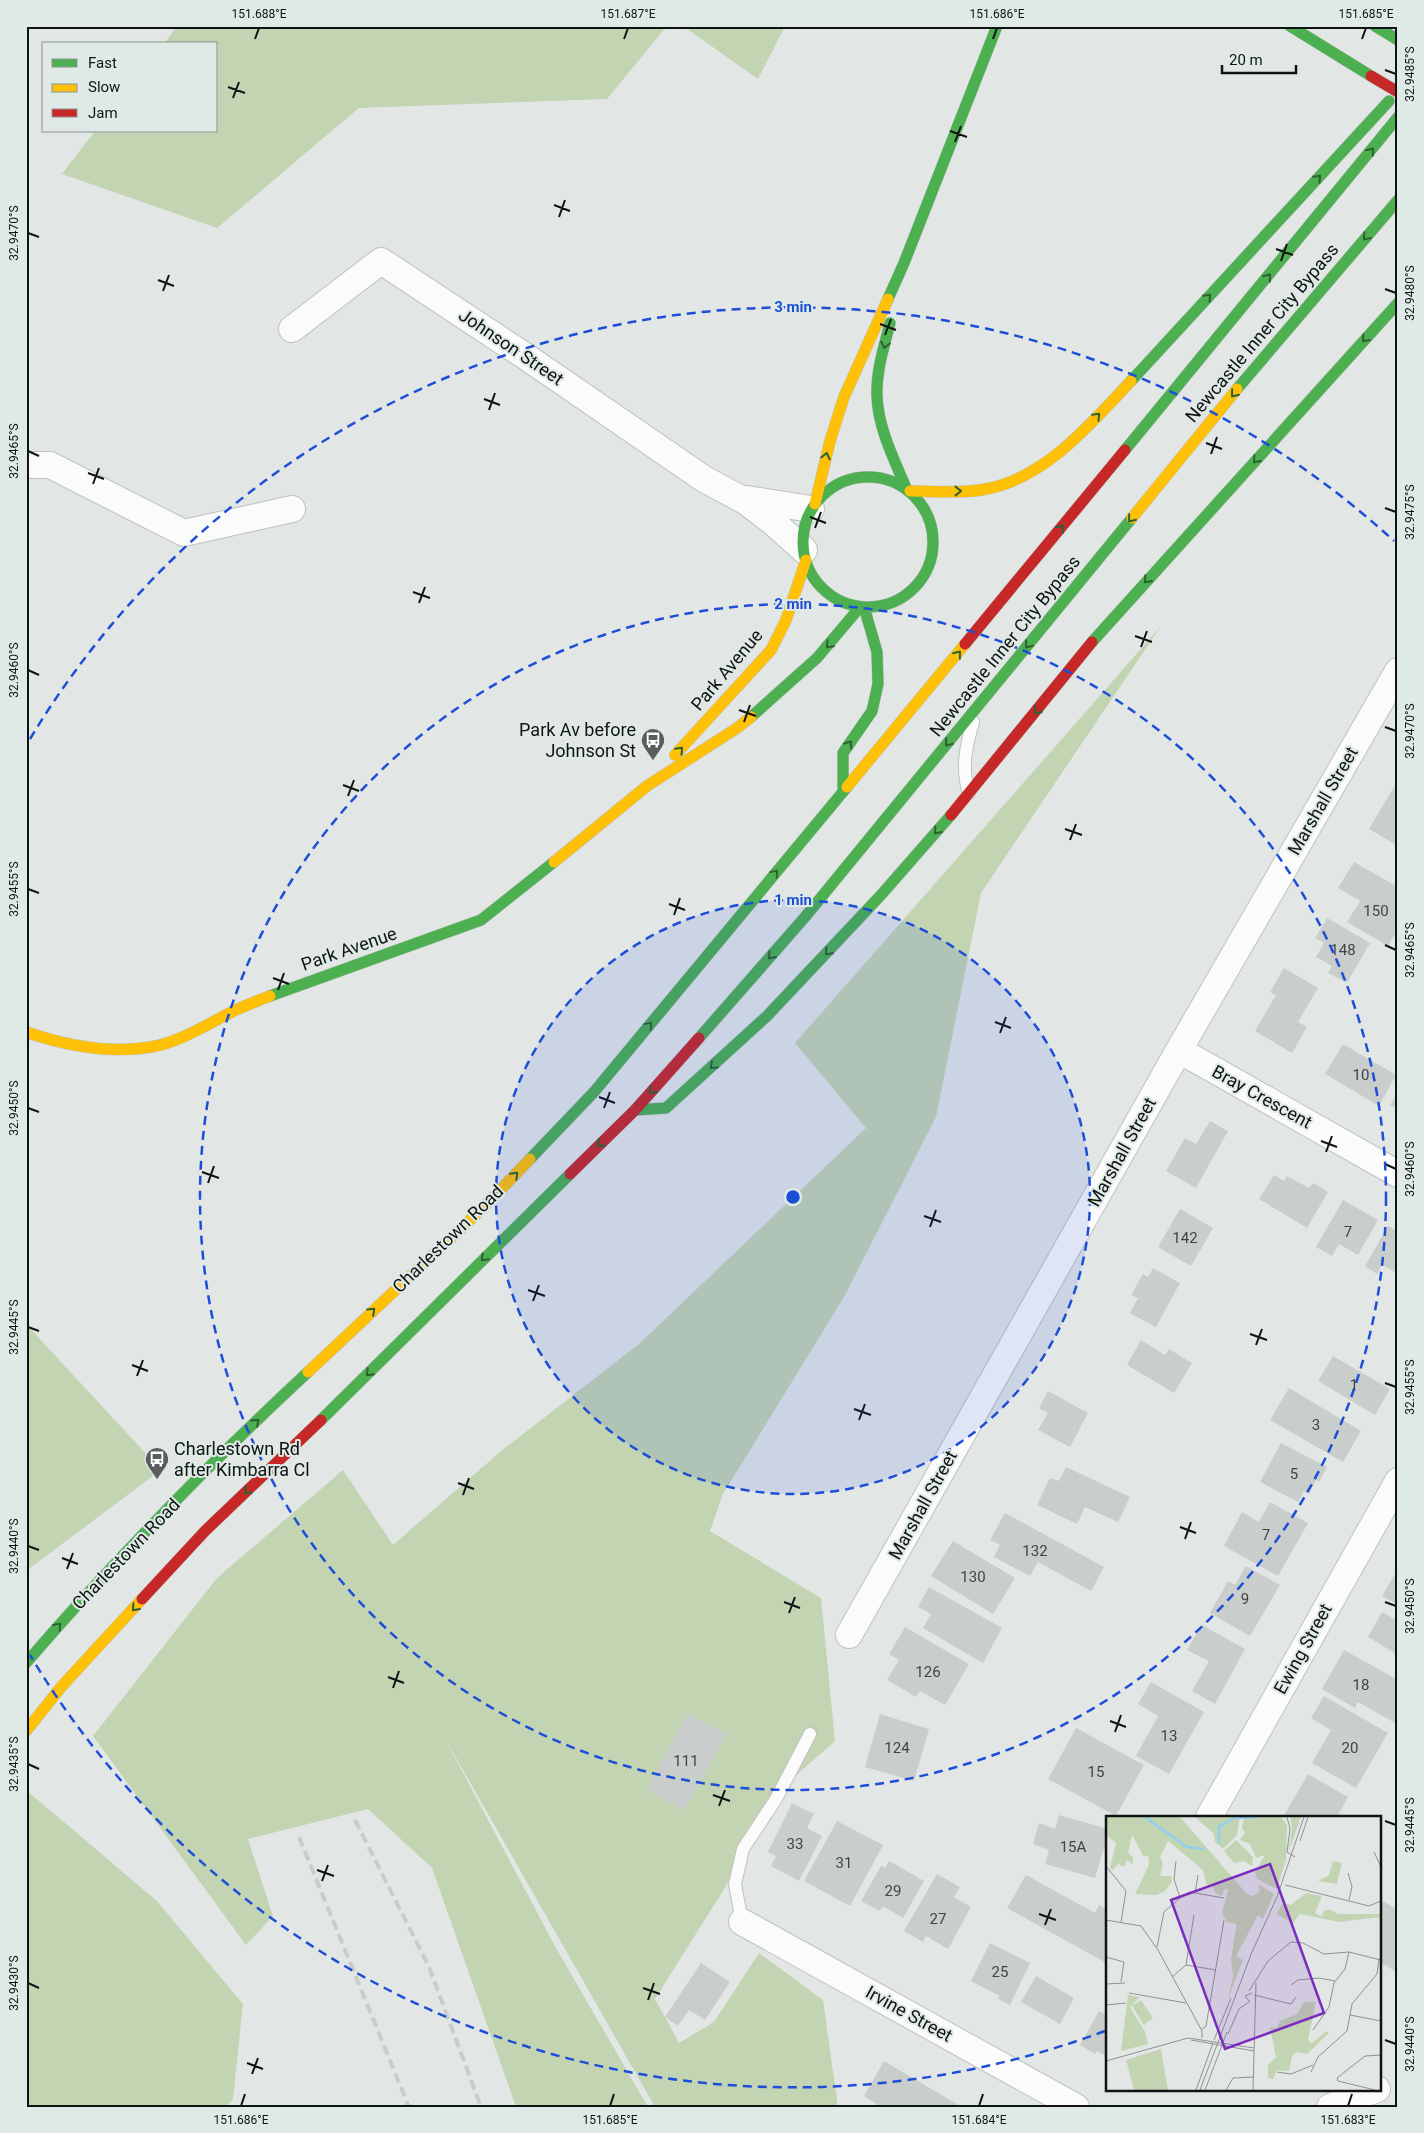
<svg xmlns="http://www.w3.org/2000/svg" width="1424" height="2133" font-family="Roboto,sans-serif">
	<rect width="100%" height="100%" fill="#e2e7e6"/>
	<path fill="#c3d4b3" d="M177 26H667L607 99 359 108 217 228 62 174 95 131H216V44H164Z
		M683 26H785L758 79Z
		M1161 626 981 893 936 1117 844 1297 723 1494 710 1531 821 1598 835 1741 795 1776 655 1999 679 2043 714 2022 759 1953 823 2000 838 2107H655L443 1735 556 1948 648 2107H516L432 1868 368 1809 248 1839 273 1916 246 1945 93 1736 217 1578 343 1470 393 1545 500 1452 639 1344 866 1128 795 1043Z
		M26 1324 161 1470 26 1571Z
		M26 1790 157 1901 243 2004 233 2099 227 2107H26Z"/>
	<path fill="#c9cdcb" d="M1394 787 1398 789V846L1369 829Z
		M1354 862 1398 887V929L1388 946 1347 922 1360 901 1338 888Z
		M1327 918 1370 943 1347 983 1328 973 1332 966 1316 957 1324 943 1315 938Z
		M1284 968 1318 988 1298 1022 1307 1027 1292 1053 1255 1031 1276 995 1270 992Z
		M1343 1044 1396 1075 1379 1106 1325 1074Z
		M1398 1093V1109L1390 1105Z
		M1210 1121 1228 1131 1196 1188 1166 1171 1185 1138 1196 1144Z
		M1274 1175 1284 1181 1287 1176 1309 1188 1313 1183 1328 1192 1307 1228 1259 1199Z
		M1343 1200 1378 1220 1358 1255 1339 1244 1332 1256 1316 1247Z
		M1180 1209 1213 1228 1191 1266 1158 1247Z
		M1388 1226 1398 1231V1274L1382 1265 1377 1274 1365 1266Z
		M1153 1268 1180 1283 1156 1327 1130 1313 1138 1298 1131 1295 1143 1274 1148 1277Z
		M1141 1340 1165 1355 1169 1349 1192 1363 1174 1393 1127 1365Z
		M1333 1356 1390 1389 1375 1415 1318 1381Z
		M1289 1388 1361 1431 1343 1462 1270 1420Z
		M1048 1391 1088 1413 1070 1447 1038 1430 1048 1413 1039 1408Z
		M1281 1443 1327 1467 1319 1482 1316 1480 1309 1494 1304 1491 1298 1502 1260 1482Z
		M1066 1467 1130 1497 1118 1522 1085 1507 1077 1524 1037 1505 1050 1478 1059 1481Z
		M1270 1502 1308 1523 1278 1576 1224 1546 1242 1512 1259 1522Z
		M1005 1513 1104 1567 1091 1591 1038 1562 1030 1576 994 1557 1000 1545 990 1540Z
		M953 1541 1015 1578 993 1614 931 1576Z
		M1246 1566 1280 1585 1250 1636 1210 1613 1228 1581 1235 1585Z
		M1398 1569V1605L1382 1596Z
		M929 1587 1002 1628 983 1663 923 1628 931 1614 918 1607Z
		M1382 1612 1398 1621V1655L1368 1637Z
		M1202 1625 1245 1649 1215 1704 1192 1691 1209 1661 1187 1650Z
		M905 1627 969 1664 945 1705 920 1691 916 1697 887 1680 899 1660 889 1654Z
		M1344 1650 1398 1680 1397 1724 1358 1702 1355 1708 1322 1689Z
		M1151 1682 1204 1712 1169 1774 1136 1756 1158 1716 1138 1704Z
		M1324 1696 1388 1733 1356 1788 1312 1763 1331 1730 1311 1718Z
		M688 1713 727 1734 684 1810 646 1789Z
		M880 1714 929 1729 914 1781 865 1767Z
		M1076 1728 1144 1765 1116 1816 1048 1779Z
		M1308 1774 1348 1797 1337 1817H1283Z
		M792 1803 814 1814 807 1828 822 1836 799 1881 771 1866 776 1856 768 1852Z
		M1059 1815 1108 1829V1835L1095 1878 1045 1864 1049 1850 1033 1844 1039 1823 1055 1829Z
		M837 1821 883 1845 850 1906 804 1881Z
		M889 1861 924 1881 903 1918 883 1906 880 1911 861 1901 881 1866 885 1868Z
		M937 1874 960 1887 954 1897 971 1907 948 1949 926 1936 923 1942 904 1931Z
		M1026 1875 1095 1913 1099 1905 1108 1910V1964L1007 1908Z
		M1383 1901 1398 1910V1973L1380 1962V1907Z
		M990 1943 1030 1963 1010 2005 998 1999 1000 1996 971 1981Z
		M701 1963 730 1982 705 2020 689 2010 678 2026 665 2017Z
		M1036 1976 1074 1998 1060 2024 1021 2002Z
		M1099 2011 1108 2016V2057L1097 2051 1095 2054 1080 2045Z
		M884 2061 962 2107H881L864 2096Z"/>
	<g fill="none" stroke-linecap="round" stroke-linejoin="round">
		<g stroke="#bec2c1" stroke-width="14">
			<path id="lane" d="M969 793C961 769 966 746 973 722
				M742 1922 735 1884 743 1849 776 1799 810 1734"/>
		</g>
		<g stroke="#bec2c1" stroke-width="28">
			<path id="street" d="M292 329 381 261 525 356 704 479 745 501 774 523 804 550
				M26 465H50L184 533 292 509
				M747 499 811 509
				M1179 1050 1398 1174
				M849 1635 1179 1050 1398 671
				M1209 1817 1398 1481
				M742 1922 1076 2107
				M1330 2107 1377 2089"/>
		</g>
		<g stroke="#bec2c1" stroke-width="12">
			<path id="fast" d="M1290 26 1371 76
				M1375 26 1398 40
				M888 299 904 263 997 26
				M890 323C884 347 876 371 877 396 878 428 894 459 906 488
				M1131 381 1389 101
				M1237 389 1398 200
				M1125 450 1398 117
				M803 542a65 65 0 1 1 130 0a65 65 0 1 1-130 0Z
				M1092 642 1398 303
				M751 717 817 658 860 607
				M843 791V753L872 711 878 684 877 652 864 607
				M270 996 481 920 554 862
				M699 1038 805 917 1132 518
				M635 1110 666 1108 767 1016 881 895 951 815
				M530 1159 594 1092 847 787
				M321 1420 570 1174
				M26 1663C113 1562 210 1463 308 1372"/>
		</g>
		<g stroke="#bec2c1" stroke-width="12">
			<path id="slow" d="M910 491C935 491 961 494 986 489 1046 478 1091 423 1131 381
				M815 504 830 441 844 397 888 299
				M1132 518 1237 389
				M675 755 771 650 786 620 806 560
				M847 787 965 644
				M554 862 647 786 737 728 751 717
				M26 1032C64 1045 110 1054 151 1047 182 1042 210 1022 238 1009 249 1004 260 1000 270 996
				M308 1372 484 1207 530 1159
				M26 1731 62 1686 142 1599"/>
		</g>
		<g stroke="#bec2c1" stroke-width="12">
			<path id="jam" d="M965 644 1125 450
				M951 815 1092 642
				M570 1174 635 1110 699 1038
				M142 1599 205 1531 321 1420"/>
		</g>
		<use href="#lane" stroke="#fbfbfb" stroke-width="12"/>
		<use href="#street" stroke="#fbfbfb" stroke-width="26"/>
		<use href="#fast" stroke="#4caf50" stroke-width="11"/>
		<use href="#slow" stroke="#ffc107" stroke-width="11"/>
		<use href="#jam" stroke="#c62828" stroke-width="11"/>
		<path stroke="#cacccc" stroke-width="4" stroke-dasharray="10 5" stroke-linecap="butt" d="M355 1820 429 1967 481 2107
			M299 1837 409 2107"/>
		<g stroke="#bec2c1" stroke-width="12" stroke-linecap="butt">
			<path id="jam-bridge" d="M1371 76 1398 92"/>
		</g>
		<use href="#jam-bridge" stroke="#c62828" stroke-width="11"/>
	</g>
	<defs><path id="oneway-chevron" d="M-2-3.5L2.5 0L-2 3.5" fill="none" stroke-width="1.6" stroke-linecap="round" stroke-linejoin="round" transform="scale(1.25)"/></defs>
	<g stroke="#2e6132">
		<use href="#oneway-chevron" transform="translate(1371 151) rotate(-51)"/>
		<use href="#oneway-chevron" transform="translate(1318 178) rotate(-47)"/>
		<use href="#oneway-chevron" transform="translate(1366 237) rotate(131)"/>
		<use href="#oneway-chevron" transform="translate(1268 277) rotate(-51)"/>
		<use href="#oneway-chevron" transform="translate(1208 297) rotate(-47)"/>
		<use href="#oneway-chevron" transform="translate(1365 339) rotate(132)"/>
		<use href="#oneway-chevron" transform="translate(885 345) rotate(103)"/>
		<use href="#oneway-chevron" transform="translate(1234 394) rotate(129)"/>
		<use href="#oneway-chevron" transform="translate(1097 416) rotate(-46)"/>
		<use href="#oneway-chevron" transform="translate(826 456) rotate(-77)"/>
		<use href="#oneway-chevron" transform="translate(1256 460) rotate(132)"/>
		<use href="#oneway-chevron" transform="translate(958 491)"/>
		<use href="#oneway-chevron" transform="translate(1131 519) rotate(129)"/>
		<use href="#oneway-chevron" transform="translate(1061 528) rotate(-51)"/>
		<use href="#oneway-chevron" transform="translate(1147 580) rotate(132)"/>
		<use href="#oneway-chevron" transform="translate(829 645) rotate(133)"/>
		<use href="#oneway-chevron" transform="translate(1028 645) rotate(129)"/>
		<use href="#oneway-chevron" transform="translate(958 654) rotate(-51)"/>
		<use href="#oneway-chevron" transform="translate(1037 711) rotate(129)"/>
		<use href="#oneway-chevron" transform="translate(948 743) rotate(129)"/>
		<use href="#oneway-chevron" transform="translate(849 744) rotate(-54)"/>
		<use href="#oneway-chevron" transform="translate(680 750) rotate(-47)"/>
		<use href="#oneway-chevron" transform="translate(937 831) rotate(131)"/>
		<use href="#oneway-chevron" transform="translate(775 873) rotate(-50)"/>
		<use href="#oneway-chevron" transform="translate(828 952) rotate(133)"/>
		<use href="#oneway-chevron" transform="translate(771 956) rotate(132)"/>
		<use href="#oneway-chevron" transform="translate(649 1025) rotate(-50)"/>
		<use href="#oneway-chevron" transform="translate(713 1066) rotate(138)"/>
		<use href="#oneway-chevron" transform="translate(652 1091) rotate(132)"/>
		<use href="#oneway-chevron" transform="translate(600 1144) rotate(135)"/>
		<use href="#oneway-chevron" transform="translate(515 1175) rotate(-46)"/>
		<use href="#oneway-chevron" transform="translate(484 1258) rotate(135)"/>
		<use href="#oneway-chevron" transform="translate(372 1311) rotate(-43)"/>
		<use href="#oneway-chevron" transform="translate(369 1373) rotate(135)"/>
		<use href="#oneway-chevron" transform="translate(256 1422) rotate(-44)"/>
		<use href="#oneway-chevron" transform="translate(247 1491) rotate(137)"/>
		<use href="#oneway-chevron" transform="translate(135 1608) rotate(132)"/>
		<use href="#oneway-chevron" transform="translate(58 1626) rotate(-49)"/>
	</g>
	<path fill="none" stroke="#101313" stroke-width="2" d="M255 39 259 28M624 39 628 28M993 39 997 28M1362 39 1366 28M1385 70 1396 74M228 87 245 93M233 98 239 82M950 131 967 137M955 142 961 126M554 205 570 211M559 217 565 200M28 233 39 237M1276 249 1293 255M1281 261 1287 244M158 280 174 286M1385 289 1396 293M163 291 169 275M880 324 896 330M885 335 891 319M484 399 500 405M489 410 495 393M1206 443 1222 449M28 451 39 456M1211 454 1217 437M88 473 104 479M93 484 99 468M1385 508 1396 512M810 517 826 523M815 528 821 512M413 592 430 598M419 603 425 587M1135 636 1152 642M1141 647 1147 631M28 670 39 675M739 710 756 716M744 722 750 705M1385 727 1396 731M343 785 359 791M348 796 354 780M1065 829 1082 835M1070 840 1076 824M28 889 39 893M669 904 685 910M674 915 680 898M1385 945 1396 950M273 978 289 984M278 990 284 973M995 1022 1011 1028M1000 1033 1006 1017M599 1097 615 1103M28 1108 39 1112M604 1108 610 1092M1321 1141 1337 1147M1326 1152 1332 1136M1385 1164 1396 1169M202 1172 219 1178M208 1183 214 1166M924 1216 941 1222M930 1227 936 1210M528 1290 545 1296M533 1301 539 1285M28 1327 39 1331M1250 1334 1267 1340M1256 1345 1262 1329M132 1365 148 1371M137 1376 143 1360M1385 1383 1396 1387M854 1409 871 1415M859 1420 865 1404M458 1483 474 1489M463 1495 469 1478M1180 1527 1196 1533M1185 1539 1191 1522M28 1546 39 1550M62 1558 78 1564M67 1569 73 1553M784 1602 800 1608M1385 1602 1396 1606M789 1613 795 1597M388 1677 404 1683M393 1688 399 1671M1110 1721 1126 1727M1115 1732 1121 1715M28 1764 39 1769M713 1795 730 1801M719 1806 725 1790M1385 1821 1396 1825M317 1870 334 1876M322 1881 328 1865M1039 1914 1056 1920M1045 1925 1051 1909M28 1983 39 1988M643 1988 660 1994M648 2000 654 1983M1385 2040 1396 2044M247 2063 263 2069M252 2074 258 2058M241 2106 245 2094M610 2106 614 2094M979 2106 983 2094M1348 2106 1352 2094"/>
	<circle cx="793" cy="1197" r="297" fill="#1d4ed8" fill-opacity=".12"/>
	<g fill="none" stroke="#1d4ed8" stroke-width="2.5" stroke-dasharray="9 6">
		<circle cx="793" cy="1197" r="297"/>
		<circle cx="793" cy="1197" r="593"/>
		<path d="M1105 2031A890 890 0 0 1 30 1655M30 739A890 890 0 0 1 1394 541"/>
	</g>
	<defs>
		<g id="bus-pin" transform="scale(1.25)"><path d="M0 17L-7.5 6A9.5 9.5 0 1 1 7.5 6Z" fill="#5a5d5d" stroke="#dfeae7"/><path d="M-5-6H5V4H4V6H2V4H-2V6H-4V4H-5ZM-3.5-4V0h7V-4ZM-3.5 1.2v1.5H-2V1.2ZM2 1.2v1.5H3.5V1.2Z" fill="#fff"/></g>
	</defs>
	<g fill-rule="evenodd">
		<use href="#bus-pin" x="653" y="740"/>
		<use href="#bus-pin" x="157" y="1459"/>
	</g>
	<g text-anchor="middle" stroke-width="4" stroke-linejoin="round" paint-order="stroke">
		<g font-size="15" fill="#414444">
			<text x="1376" y="916">150</text>
			<text x="1343" y="955">148</text>
			<text x="1361" y="1080">10</text>
			<text x="1348" y="1237">7</text>
			<text x="1185" y="1243">142</text>
			<text x="1354" y="1390">1</text>
			<text x="1316" y="1430">3</text>
			<text x="1294" y="1479">5</text>
			<text x="1266" y="1540">7</text>
			<text x="1035" y="1556">132</text>
			<text x="973" y="1582">130</text>
			<text x="1245" y="1604">9</text>
			<text x="928" y="1677">126</text>
			<text x="1361" y="1690">18</text>
			<text x="1169" y="1741">13</text>
			<text x="897" y="1753">124</text>
			<text x="1350" y="1753">20</text>
			<text x="686" y="1766">111</text>
			<text x="1096" y="1777">15</text>
			<text x="795" y="1849">33</text>
			<text x="1073" y="1852">15A</text>
			<text x="844" y="1868">31</text>
			<text x="893" y="1896">29</text>
			<text x="938" y="1924">27</text>
			<text x="1000" y="1977">25</text>
		</g>
		<g font-size="18" fill="#101313" stroke="#dfeae7">
			<text transform="translate(1262 333) rotate(-50)" y="6">Newcastle Inner City Bypass</text>
			<text transform="translate(511 347) rotate(34)" y="6">Johnson Street</text>
			<text transform="translate(1005 646) rotate(-51)" y="6">Newcastle Inner City Bypass</text>
			<text transform="translate(727 670) rotate(-50)" y="6">Park Avenue</text>
			<text transform="translate(1323 801) rotate(-60)" y="6">Marshall Street</text>
			<text transform="translate(349 949) rotate(-19)" y="6">Park Avenue</text>
			<text transform="translate(1262 1097) rotate(29)" y="6">Bray Crescent</text>
			<text transform="translate(1122 1152) rotate(-61)" y="6">Marshall Street</text>
			<text transform="translate(448 1239) rotate(-44)" y="6">Charlestown Road</text>
			<text transform="translate(923 1505) rotate(-61)" y="6">Marshall Street</text>
			<text transform="translate(126 1554) rotate(-46)" y="6">Charlestown Road</text>
			<text transform="translate(1303 1649) rotate(-61)" y="6">Ewing Street</text>
			<text transform="translate(909 2014) rotate(29)" y="6">Irvine Street</text>
		</g>
		<g font-size="18" fill="#101313" stroke="#dfeae7" text-anchor="end">
			<text x="636" y="736">Park Av before<tspan x="636" dy="21">Johnson St</tspan></text>
			<text x="174" y="1455" text-anchor="start">Charlestown Rd<tspan x="174" dy="21">after Kimbarra Cl</tspan></text>
		</g>
	</g>
	<g transform="translate(1106 1816)">
		<rect width="275" height="275" fill="#e2e7e6"/>
		<path d="M0 1H74L141 78 147 80 154 75 152 68 168 78 157 103 152 99 130 140 137 144 122 183 127 160 125 143 130 111V108L121 106 116 97 122 74 119 72 116 80 110 78 106 70 100 68 97 54 62 25 54 41 57 47 54 60H65L66 66 59 75 51 79 29 78 43 49 42 39 38 41 26 19 22 37 27 41V48L21 44 18 51 12 48 7 54 4 52 10 27 0 19ZM89 1H134L131 19 117 33 109 26 108 18ZM138 1H175L181 9 180 44 171 73 151 63 149 56 159 39 150 42 144 28 134 24 139 17 136 12ZM184 1H195L183 35 186 11ZM130 24 147 41 146 50 138 45 128 47 118 35ZM227 45 236 47 231 68 212 65 223 59ZM200 77 216 80 209 97 215 100 219 94H225L232 98H275V101L233 106 194 98 187 107 170 98 177 87 185 89ZM22 179 34 181 24 191 39 216 42 228 15 235ZM35 184 47 202 38 209 26 190ZM198 186H210L202 224 206 227 220 215 223 217 201 238 191 236 186 240 183 255 171 254 167 263 162 262V249L170 241 164 211 171 212 174 205 191 198ZM55 233 62 274H28L20 244Z" fill="#c3d4b3"/>
		<path fill="none" stroke="#94cef1" stroke-width="2.5" d="M39 1 81 31 98 33M113 27V11L128 2 151 1"/>
		<path fill="none" stroke="#8e9292" stroke-width="1" d="M181 1 184 13 181 36 189 41M194 25 202 1M268 36 275 51M70 45 68 63 74 82M0 50 20 75 15 106M242 57 246 71 243 84M179 69 263 90 275 85M89 77 92 59M0 104 35 110 52 134 96 215V222M51 131 58 96 74 82 83 76 118 82M0 141 18 146 15 166M80 149 88 99M80 149 110 154M66 161 80 149M0 168 19 167M185 169 192 164 213 162 229 165M143 175 162 145 185 126 197 127 218 138 243 136 275 144M23 177 80 187M148 179 185 188 190 181M144 186 139 180 146 177M0 189 20 187M244 199 275 205M95 214 100 210 118 104M207 214 223 191 228 167 239 153 243 136M122 218 133 193 143 186M85 224 148 235M108 224 125 182M0 245 82 222 148 232M171 256 185 258 207 249M205 256 212 241 241 215 246 188 271 158 273 143M90 274 107 227M94 274 146 136 171 81 198 1M99 274 121 216M120 274 127 262 147 261M147 274 150 167M269 274 232 265 231 262 259 240 275 239"/>
		<path fill="#7b2cbf" fill-opacity="0.15" stroke="#7b2cbf" stroke-width="2.5" d="M164 48 218 197 119 233 65 84Z"/>
		<rect width="275" height="275" fill="none" stroke="#101313" stroke-width="2.5"/>
	</g>
	<circle cx="793" cy="1197" r="8" fill="#1d4ed8" stroke="#dfeae7" stroke-width="2.5"/>
	<g font-size="15" text-anchor="middle" font-weight="bold" fill="#1d4ed8" stroke="#dfeae7" stroke-width="4" stroke-linejoin="round" paint-order="stroke">
		<text x="793" y="312">3 min</text>
		<text x="793" y="609">2 min</text>
		<text x="793" y="905">1 min</text>
	</g>
	<rect width="1424" height="2133" fill="none" stroke="#dfeae7" stroke-width="55"/>
	<rect x="42" y="42" width="175" height="90" fill="#dfeae7" stroke="#8c9492"/>
	<rect x="52" y="59" width="25" height="8" fill="#4caf50" stroke="#8c9492"/>
	<text x="88" y="68" font-size="15" fill="#101313">Fast</text>
	<rect x="52" y="84" width="25" height="8" fill="#ffc107" stroke="#8c9492"/>
	<text x="88" y="92" font-size="15" fill="#101313">Slow</text>
	<rect x="52" y="109" width="25" height="8" fill="#c62828" stroke="#8c9492"/>
	<text x="88" y="118" font-size="15" fill="#101313">Jam</text>
	<path d="M1222 65v8h74v-8" fill="none" stroke="#101313" stroke-width="2.5"/>
	<text x="1229" y="65" font-size="15" fill="#101313" stroke="#dfeae7" stroke-width="4" paint-order="stroke">20 m</text>
	<rect x="28" y="28" width="1368" height="2078" fill="none" stroke="#101313" stroke-width="2"/>
	<g font-size="12" text-anchor="middle" fill="#101313">
		<text x="259" y="18">151.688°E</text>
		<text x="628" y="18">151.687°E</text>
		<text x="997" y="18">151.686°E</text>
		<text x="1366" y="18">151.685°E</text>
		<text transform="translate(1410 74) rotate(-90)" y="4">32.9485°S</text>
		<text transform="translate(14 233) rotate(-90)" y="4">32.9470°S</text>
		<text transform="translate(1410 293) rotate(-90)" y="4">32.9480°S</text>
		<text transform="translate(14 451) rotate(-90)" y="4">32.9465°S</text>
		<text transform="translate(1410 512) rotate(-90)" y="4">32.9475°S</text>
		<text transform="translate(14 670) rotate(-90)" y="4">32.9460°S</text>
		<text transform="translate(1410 731) rotate(-90)" y="4">32.9470°S</text>
		<text transform="translate(14 889) rotate(-90)" y="4">32.9455°S</text>
		<text transform="translate(1410 950) rotate(-90)" y="4">32.9465°S</text>
		<text transform="translate(14 1108) rotate(-90)" y="4">32.9450°S</text>
		<text transform="translate(1410 1169) rotate(-90)" y="4">32.9460°S</text>
		<text transform="translate(14 1327) rotate(-90)" y="4">32.9445°S</text>
		<text transform="translate(1410 1387) rotate(-90)" y="4">32.9455°S</text>
		<text transform="translate(14 1546) rotate(-90)" y="4">32.9440°S</text>
		<text transform="translate(1410 1606) rotate(-90)" y="4">32.9450°S</text>
		<text transform="translate(14 1764) rotate(-90)" y="4">32.9435°S</text>
		<text transform="translate(1410 1825) rotate(-90)" y="4">32.9445°S</text>
		<text transform="translate(14 1983) rotate(-90)" y="4">32.9430°S</text>
		<text transform="translate(1410 2044) rotate(-90)" y="4">32.9440°S</text>
		<text x="241" y="2124">151.686°E</text>
		<text x="610" y="2124">151.685°E</text>
		<text x="979" y="2124">151.684°E</text>
		<text x="1348" y="2124">151.683°E</text>
	</g>
</svg>
